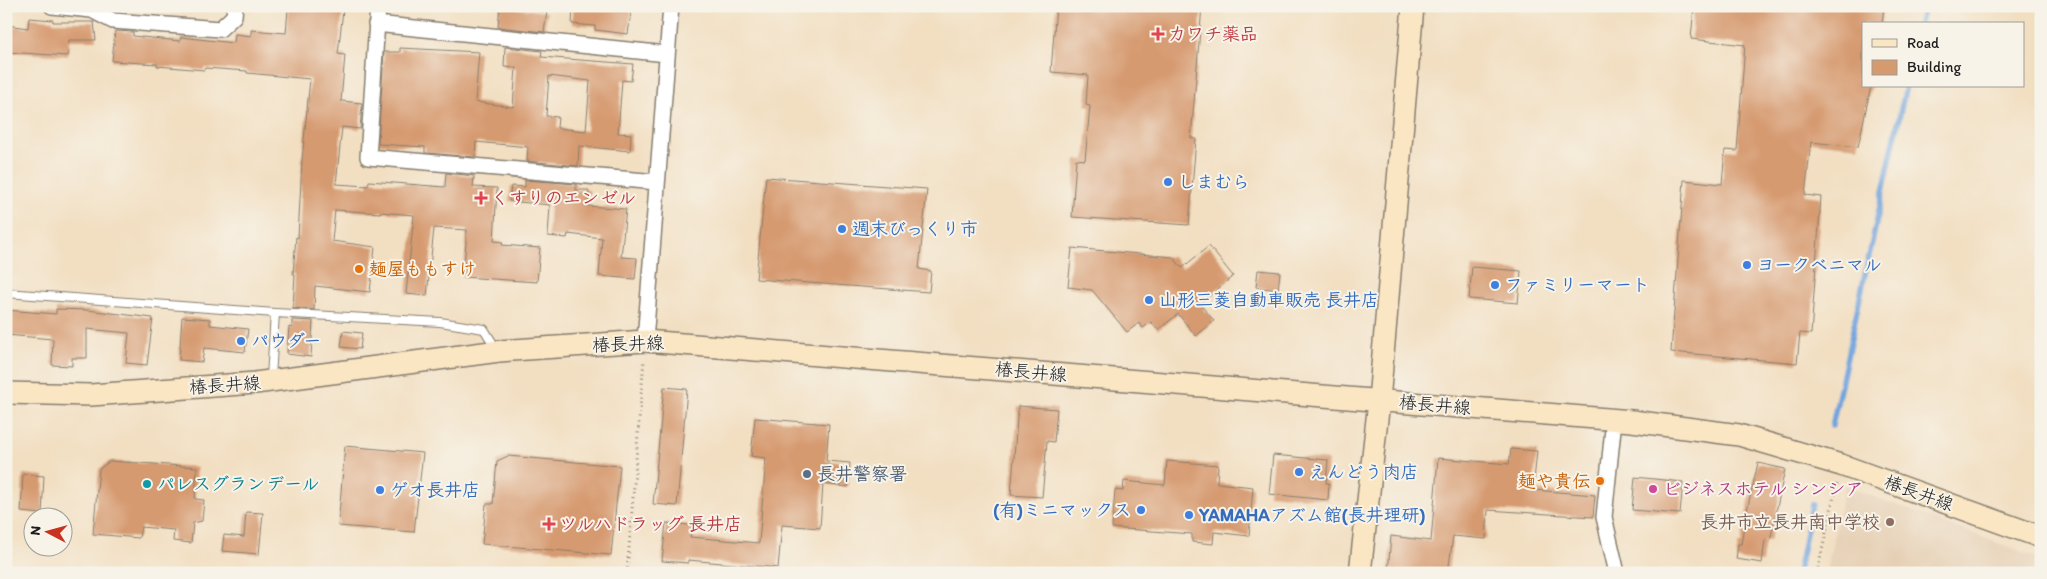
<svg xmlns="http://www.w3.org/2000/svg" width="2047" height="579" font-family="Itim,'Klee One',sans-serif">
	<rect width="100%" height="100%" fill="#f7f3e8"/>
	<filter id="ink" filterUnits="userSpaceOnUse"><feTurbulence type="fractalNoise" baseFrequency=".02" numOctaves="2"/><feDisplacementMap in="SourceGraphic" scale="10" xChannelSelector="R" yChannelSelector="G"/><feConvolveMatrix kernelMatrix="1 2 1 2 8 2 1 2 1" color-interpolation-filters="sRGB"/></filter>
	<filter id="wash" filterUnits="userSpaceOnUse"><feTurbulence type="fractalNoise" baseFrequency=".0096" numOctaves="4" result="noise"/><feDisplacementMap in="SourceGraphic" scale="20" xChannelSelector="R" yChannelSelector="G"/><feGaussianBlur stdDeviation="1.12" result="paint"/><feColorMatrix in="noise" values="0 0 0 0 0 0 0 0 0 0 0 0 0 0 0 0 0 1.4 0 .05"/><feComposite in="paint" operator="in"/></filter>
	<g filter="url(#wash)">
		<rect width="100%" height="100%" fill="#f2dfc2"/>
		<path fill="#e6d0b5" d="M1845 486 2041 559V573H1826Z"/>
		<g fill="none" stroke-linecap="round" stroke-linejoin="round">
			<path stroke="#71a4dd" stroke-width="5.5" d="M1920 24 1924 6
				M1832 426 1906 86
				M1798 573 1812 504"/>
		</g>
		<g id="blocks">
			<path fill="#d69a6f" fill-rule="evenodd" d="M500 6H515V8L547 12 544 32 498 27Z
				M573 6H632L628 34 595 30V26L572 24Z
				M1056 6H1202L1191 138 1196 139 1189 225 1072 217 1076 159 1085 160 1090 106 1086 105 1088 75 1051 72Z
				M1694 6H1884L1882 24H1863V86H1871L1858 147 1811 142 1805 195 1821 197 1811 334 1800 333 1797 363 1671 352 1684 180 1722 184 1725 150 1737 151 1745 45 1691 39Z
				M318 7 343 10 338 54 345 55 341 101 362 103 360 129 342 127 336 184 368 186 369 181 445 187 446 173 474 176 473 187 497 188 494 241 503 242 502 245 540 248 537 282 463 277 467 230 434 228 427 296 406 294 414 215 380 212V213L335 210 332 241 375 247 370 292 315 286 314 310 293 308 295 274H293L296 237 298 238 302 160 310 79 247 73V71L205 68 204 70 157 66V64L112 61 115 31 133 32V36L180 41 181 37 234 43 235 34 251 36V30L286 33 288 9 317 10Z
				M29 18 53 20V22H94L96 40H69L68 56 6 52V25L28 28Z
				M505 47 542 51 541 57 633 64 631 81 622 80 618 133 631 134 630 151 579 146 578 166 527 161 528 147 476 142 475 157 425 153V147L378 144 384 52H400V48L479 52 475 102 513 107 516 68 504 67ZM549 76 590 81 586 131 557 128 558 117 546 116Z
				M766 177 927 189 919 269 931 271 929 292 756 279Z
				M525 180 576 184V190H589L588 206 626 209 621 257 637 258 635 279 599 276 602 238 568 234 567 238 548 236 550 205 509 201 511 186 525 187Z
				M1209 246 1233 276 1200 304 1214 321 1196 336 1178 314 1158 330 1151 322 1143 328 1139 323 1127 332 1092 290 1068 287 1072 248 1173 257 1182 268Z
				M1472 267 1521 271 1518 303 1469 299Z
				M1258 270 1280 272 1278 290 1256 287Z
				M56 309 87 310 153 318 147 365 126 363 129 333 87 329V358H72V366L52 365 53 339 6 335V310L56 314Z
				M182 317 210 319V325L248 329 245 352 204 348 202 362 179 360Z
				M292 320 313 321 311 357 287 354 289 327 292 328Z
				M343 331 362 333 360 349 341 347Z
				M664 387 687 389 677 506 653 504Z
				M1018 406 1057 409 1054 442 1047 441 1042 497 1011 495Z
				M755 418 829 424 826 461 850 463 848 487 823 484 820 528 782 525 778 568 688 560V563L662 561 666 523 691 525 690 537 759 543 766 458 751 456Z
				M345 446 423 453 414 532 338 526Z
				M1511 449 1537 451 1533 490 1595 495 1593 517 1488 510 1486 539 1453 536 1448 573H1388L1391 536 1431 541 1438 458 1509 464Z
				M1273 455 1328 460 1326 483H1329L1328 500 1269 494Z
				M508 456 620 466 611 555 482 544 486 504H493L497 461Z
				M110 461 197 467 195 499 204 500 202 521 193 523 191 543 173 541 174 530 141 527 139 538 93 534 99 469Z
				M1167 461 1218 465 1217 483 1253 487 1249 536 1214 532 1213 544 1192 542V534L1112 528 1115 490 1123 491 1124 481 1165 485Z
				M1758 463 1785 469 1770 541 1765 540 1762 563 1736 559 1738 544H1741L1745 519Z
				M23 474 44 476 42 514 21 512Z
				M1635 477 1683 482 1680 514 1632 510Z
				M246 512 263 513 259 554 222 551 224 535 244 537Z"/>
		</g>
	</g>
	<g filter="url(#ink)">
		<use href="#blocks" fill-opacity="0" stroke="#877e6f" stroke-width="1"/>
		<g fill="none" stroke-linecap="round" stroke-linejoin="round">
			<g stroke="#877e6f" stroke-width="10">
				<path id="lane" d="M6 293 275 313 440 322 484 329 497 350
					M271 378 275 313"/>
			</g>
			<g stroke="#877e6f" stroke-width="18">
				<path id="street" d="M52 6 92 10 113 21 220 29 234 16 235 6
					M378 6 368 157 657 182
					M376 24 667 54
					M645 341 671 6
					M1614 419 1604 517 1617 573"/>
			</g>
			<g stroke="#877e6f" stroke-width="24">
				<path id="secondary" d="M6 393 91 395 255 383 499 351 645 341 1632 421 1739 435 1841 465 2041 537
					M1360 573 1379 401 1413 6"/>
			</g>
			<path stroke="#877e6f" stroke-width="3" stroke-dasharray="1 4" stroke-linecap="butt" d="M627 573 644 359
				M1817 573 1837 483"/>
			<use href="#lane" stroke="#fff" stroke-width="8"/>
			<use href="#street" stroke="#fff" stroke-width="15"/>
			<use href="#secondary" stroke="#fbe6c4" stroke-width="21"/>
		</g>
	</g>
	<g fill="#e0444e" stroke="#f7f3e8" stroke-width="2">
		<path d="M1155.5 26.5h5v5h5v5h-5v5h-5v-5h-5v-5h5z"/>
		<path d="M478.5 190.5h5v5h5v5h-5v5h-5v-5h-5v-5h5z"/>
		<path d="M546.5 516.5h5v5h5v5h-5v5h-5v-5h-5v-5h5z"/>
	</g>
	<g fill="#3f7fe0" stroke="#f7f3e8" stroke-width="2">
		<circle cx="1168" cy="182" r="5"/>
		<circle cx="842" cy="229" r="5"/>
		<circle cx="1747" cy="265" r="5"/>
		<circle cx="1495" cy="285" r="5"/>
		<circle cx="1149" cy="300" r="5"/>
		<circle cx="241" cy="341" r="5"/>
		<circle cx="1299" cy="472" r="5"/>
		<circle cx="380" cy="490" r="5"/>
		<circle cx="1141" cy="510" r="5"/>
		<circle cx="1189" cy="515" r="5"/>
	</g>
	<g fill="#e8710a" stroke="#f7f3e8" stroke-width="2">
		<circle cx="359" cy="269" r="5"/>
		<circle cx="1600" cy="481" r="5"/>
	</g>
	<circle fill="#5c6f8a" stroke="#f7f3e8" stroke-width="2" cx="807" cy="474" r="5"/>
	<circle fill="#0f9aa8" stroke="#f7f3e8" stroke-width="2" cx="147" cy="484" r="5"/>
	<circle fill="#d1479c" stroke="#f7f3e8" stroke-width="2" cx="1653" cy="489" r="5"/>
	<circle fill="#8d6e63" stroke="#f7f3e8" stroke-width="2" cx="1890" cy="522" r="5"/>
	<g text-anchor="middle" stroke-width="4" stroke-linejoin="round" paint-order="stroke">
		<g font-size="18" font-weight="bold" fill="#be3a42" stroke="#f7f3e8" text-anchor="start">
			<text x="1168" y="40">カワチ薬品</text>
			<text x="491" y="204">くすりのエンゼル</text>
			<text x="559" y="530">ツルハドラッグ 長井店</text>
		</g>
		<g font-size="18" font-weight="bold" fill="#366cbe" stroke="#f7f3e8" text-anchor="start">
			<text x="1178" y="188">しまむら</text>
			<text x="852" y="235">週末びっくり市</text>
			<text x="1757" y="271">ヨークベニマル</text>
			<text x="1505" y="291">ファミリーマート</text>
			<text x="1159" y="306">山形三菱自動車販売 長井店</text>
			<text x="251" y="347">パウダー</text>
			<text x="1309" y="478">えんどう肉店</text>
			<text x="390" y="496">ゲオ長井店</text>
			<text x="1131" y="516" text-anchor="end">(有)ミニマックス</text>
			<text x="1199" y="521">YAMAHAアズム館(長井理研)</text>
		</g>
		<g font-size="18" font-weight="bold" fill="#c56008" stroke="#f7f3e8" text-anchor="start">
			<text x="369" y="275">麺屋ももすけ</text>
			<text x="1590" y="487" text-anchor="end">麺や貴伝</text>
		</g>
		<g font-size="18" fill="#1c1c1c" stroke="#f7f3e8">
			<text transform="translate(628 344) rotate(-2)" y="6">椿長井線</text>
			<text transform="translate(1031 372) rotate(5)" y="6">椿長井線</text>
			<text transform="translate(225 385) rotate(-4)" y="6">椿長井線</text>
			<text transform="translate(1435 405) rotate(5)" y="6">椿長井線</text>
			<text transform="translate(1919 493) rotate(20)" y="6">椿長井線</text>
		</g>
		<g font-size="18" font-weight="bold" fill="#4e5e75" stroke="#f7f3e8" text-anchor="start">
			<text x="817" y="480">長井警察署</text>
		</g>
		<g font-size="18" font-weight="bold" fill="#0d838f" stroke="#f7f3e8" text-anchor="start">
			<text x="157" y="490">パレスグランデール</text>
		</g>
		<g font-size="18" font-weight="bold" fill="#b23c85" stroke="#f7f3e8" text-anchor="start">
			<text x="1663" y="495">ビジネスホテル シンシア</text>
		</g>
		<g font-size="18" font-weight="bold" fill="#785e54" stroke="#f7f3e8" text-anchor="end">
			<text x="1880" y="528">長井市立長井南中学校</text>
		</g>
	</g>
	<rect width="2047" height="579" fill="none" stroke="#f7f3e8" stroke-width="25"/>
	<rect x="1862" y="22" width="162" height="65" fill="#f7f3e8" stroke="#9f9d96"/>
	<rect x="1872" y="39" width="25" height="8" fill="#fbe6c4" stroke="#9f9d96"/>
	<text x="1907" y="48" font-size="15" fill="#1c1c1c">Road</text>
	<rect x="1872" y="60" width="25" height="15" fill="#d69a6f" stroke="#9f9d96"/>
	<text x="1907" y="72" font-size="15" fill="#1c1c1c">Building</text>
	<g transform="translate(48 532) rotate(276)"><circle r="24" fill="#f7f3e8" stroke="#9f9d96"/>
	<path d="M0-4L9 19L0 12L-9 19Z" fill="#c8321e"/>
	<text y="-8" font-size="14" font-weight="bold" text-anchor="middle" fill="#1c1c1c">N</text>
	</g>
</svg>
